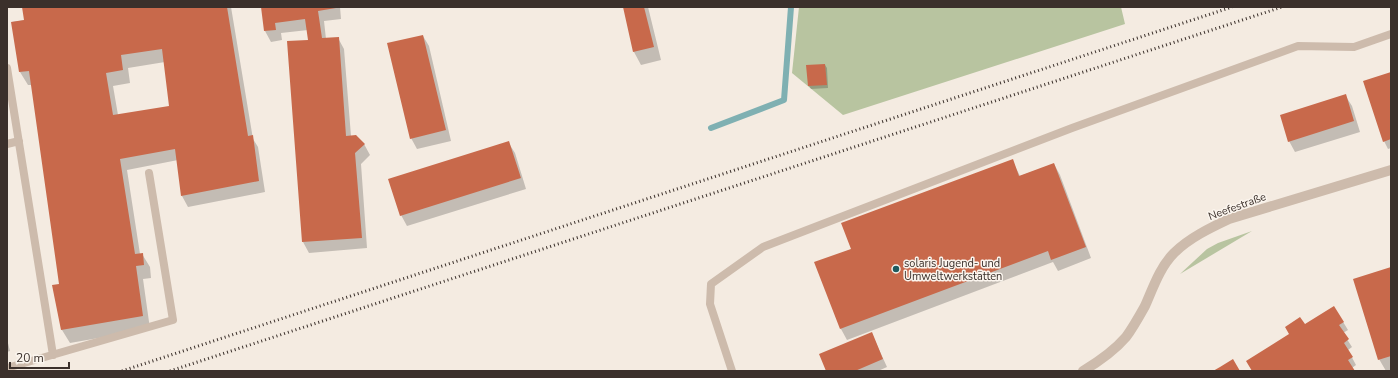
<svg xmlns="http://www.w3.org/2000/svg" width="1398" height="378" font-family="'Nunito Sans',sans-serif">
	<rect width="100%" height="100%" fill="#f4ebe1"/>
	<path fill="#b8c4a0" d="M799 7H1121L1125 24 843 115 792 73Z
		M1252 231 1180 274 1207 249 1218 243Z"/>
	<path fill="#0003" fill-rule="evenodd" d="M23 7H231L253 139 258 147 265 192 188 207 182 196 178 160 127 170 140 254H142L150 267 151 278 143 279 150 329 70 343 62 330 60 285 32 85H28L20 72 12 22 26 20ZM165 62 171 112 118 115 113 86 130 83 128 68Z
		M262 7H340L341 19 324 21 326 39 338 38 344 49 351 136 364 144 370 155 361 164 367 248 309 253 303 242 309 41 308 30 281 33 282 40 271 42 265 31Z
		M624 7H648L661 60 641 65 634 52Z
		M423 36 429 46 451 141 417 149 411 138Z
		M825 65 827 68 828 88 811 89 809 86Z
		M1391 73V148L1388 149 1384 141Z
		M1345 95 1352 106 1360 132 1295 152 1289 141Z
		M508 142 515 153 526 189 407 226 401 215Z
		M1012 160 1020 176 1054 164 1060 175 1091 258 1058 271 1053 262 847 340 841 329 816 263 852 249Z
		M1391 268V371H1386L1379 359Z
		M1334 307 1348 330 1343 333 1352 347 1348 350 1356 365 1352 368 1353 371H1253L1304 326Z
		M872 334 887 367 878 371H827Z
		M7 339 10 351 7 352Z"/>
	<g fill="none" stroke-linecap="round" stroke-linejoin="round">
		<path stroke="#7fb0b2" stroke-width="6" d="M711 128 784 100 791 7"/>
	</g>
	<path fill="#c8694b" fill-rule="evenodd" d="M22 7H227L248 136 253 135 259 181 181 196 175 149 120 159 135 254 143 253 144 265 136 266 143 316 61 330 52 285 59 284 29 71 19 72 11 22 24 20ZM162 49 169 106 113 115 106 73 123 70 121 55Z
		M261 7H336V8L318 11 322 38 339 37 346 136 356 135 365 144 355 153 362 238 302 242 287 41 308 40 305 19 275 23 276 30 264 31Z
		M623 7H644L654 47 633 52Z
		M423 35 446 130 410 139 387 43Z
		M825 64 827 85 808 86 806 65Z
		M1391 72V139L1383 142 1363 81Z
		M1346 94 1354 121 1288 142 1280 115Z
		M509 141 521 178 400 216 388 179Z
		M1013 159 1019 176 1054 163 1086 247 1051 260 1048 251 840 329 814 262 851 249 841 223Z
		M1391 267V356L1378 360 1353 279Z
		M1334 306 1344 322 1339 325 1349 339 1344 343 1353 357 1348 360 1355 371H1252L1246 361 1289 334 1285 327 1300 317 1305 324Z
		M872 332 883 359 855 371H826L819 354Z
		M1233 359 1240 371H1213L1220 367Z"/>
	<g fill="none" stroke-linecap="round" stroke-linejoin="round">
		<path stroke="#cdbbac" stroke-width="8" d="M7 68 53 355
			M7 144 19 141
			M7 368 173 320 149 173
			M732 371 710 304 711 284 763 247 1072 128 1298 46 1354 47 1391 34"/>
		<path stroke="#cdbbac" stroke-width="10" d="M1083 371C1098 362 1114 351 1126 337 1132 329 1140 315 1145 306 1153 288 1160 267 1174 253 1189 238 1210 228 1229 219L1391 170"/>
		<path stroke="#3b302b" stroke-width="3" stroke-dasharray="1 3" stroke-linecap="butt" d="M122 371 1232 7
			M170 371 1282 7"/>
	</g>
	<circle fill="#1f5a5e" stroke="#fbf5ee" stroke-width="1.5" cx="896" cy="269" r="4"/>
	<g text-anchor="middle" stroke-width="3" stroke-linejoin="round" paint-order="stroke">
		<g font-size="11" fill="#3b302b" stroke="#fbf5ee">
			<text transform="translate(1237 206) rotate(-20)" y="4">Neefestraße</text>
		</g>
		<g font-size="11" fill="#3b302b" stroke="#fbf5ee" text-anchor="start">
			<text x="904" y="267">solaris Jugend- und<tspan x="904" dy="13">Umweltwerkstätten</tspan></text>
		</g>
	</g>
	<rect width="1398" height="378" fill="none" stroke="#3b302b" stroke-width="16"/>
	<path d="M10 362v6h59v-6" fill="none" stroke="#3b302b" stroke-width="2"/>
	<text x="16" y="362" font-size="12" fill="#3b302b" stroke="#fbf5ee" stroke-width="3" paint-order="stroke">20 m</text>
</svg>
